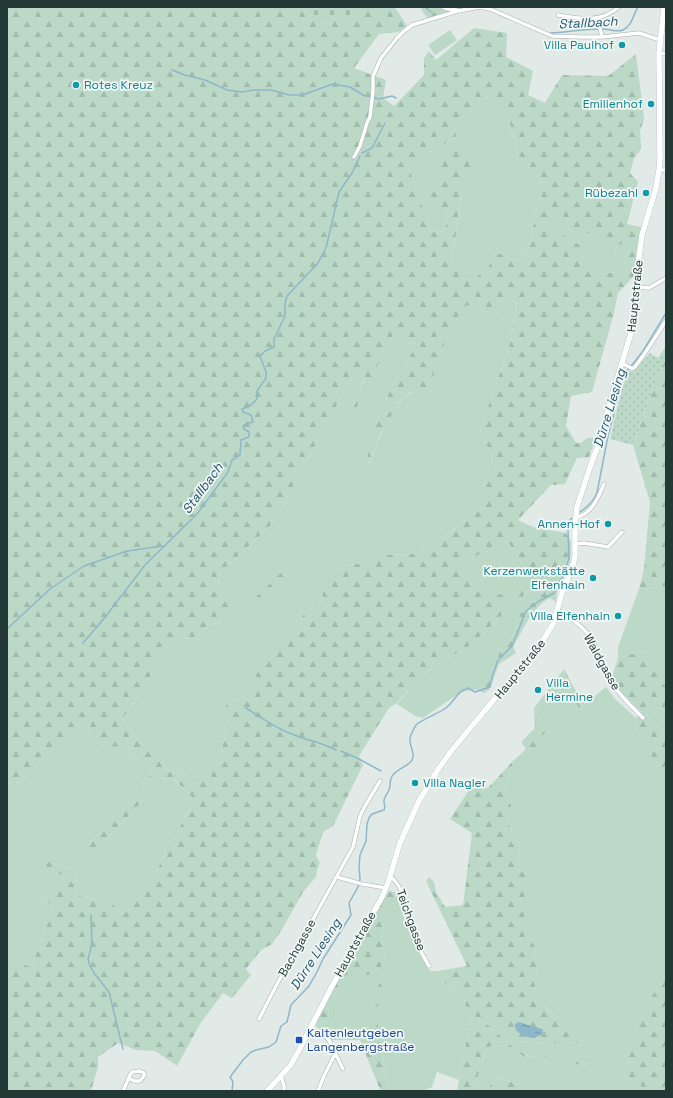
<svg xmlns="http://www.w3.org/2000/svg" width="673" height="1098" font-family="'Space Grotesk',sans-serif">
	<defs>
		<pattern id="forest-firs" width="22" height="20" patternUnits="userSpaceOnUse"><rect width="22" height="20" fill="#bcd9c8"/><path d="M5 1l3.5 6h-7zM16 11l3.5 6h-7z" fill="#a1bbac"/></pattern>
		<pattern id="cemetery-stones" width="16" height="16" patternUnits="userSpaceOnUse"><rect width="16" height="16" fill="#bcd9c8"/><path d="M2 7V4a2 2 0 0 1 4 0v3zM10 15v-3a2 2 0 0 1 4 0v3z" fill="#a1bbac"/></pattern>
		<pattern id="park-dots" width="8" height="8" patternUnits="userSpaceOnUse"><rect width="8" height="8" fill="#bcd9c8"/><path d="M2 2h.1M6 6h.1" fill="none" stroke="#a1bbac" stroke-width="1.8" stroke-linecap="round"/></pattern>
		<pattern id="water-ripples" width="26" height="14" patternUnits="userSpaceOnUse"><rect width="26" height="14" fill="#8eb7ca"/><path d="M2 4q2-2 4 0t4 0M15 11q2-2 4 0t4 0" fill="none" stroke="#7496a5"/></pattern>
	</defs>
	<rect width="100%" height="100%" fill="#e1eae7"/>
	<path fill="#bcd9c8" d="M450 30 457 40 435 55 428 45Z
		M486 95 508 115 518 155 538 177 544 186 538 204 526 258 514 260 495 252 487 270 473 279 462 278 452 262 462 191 448 187 469 172 448 173 446 231 431 232 408 165 456 137 455 123Z
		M554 221 576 233H590L599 239 613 256 617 246 627 240 630 250 621 272 600 274 591 272 585 262 581 246 554 232H546L540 229Z
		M507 296 517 304 510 344 480 430 493 460 477 510 447 535 418 554 379 555 364 563 345 566 331 575 321 579 323 600 302 616 300 629 280 638 268 652 252 683 237 701 228 699V722L220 757 204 774 192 778 180 772 173 773 165 768 154 755 138 740 122 719 145 688 159 655 177 638 193 639 209 625 230 619 231 608 219 586 218 575 274 522 354 374 365 376 350 415 393 335 416 346 393 384 375 426 368 467C376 447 391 403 411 393 416 390 423 389 429 388L448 333 466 305 497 315Z
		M508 542 526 568 527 577 519 591 520 600 533 584 544 594 520 614 512 637 503 646 483 688 461 692 423 718 415 716 397 704 419 678 442 662 474 643 501 616 496 595 454 569 457 564Z
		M666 586V599L664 603 666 602V683L664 686 644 651 618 658V647L639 589Z
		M564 669 580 711 585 704 606 687 615 699 636 718 634 723 666 785V974L654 992 637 1027 624 1075 648 1091H544L494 1077 490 1087 507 1091H473L487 1047 506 1045 520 1054 531 1060H557L587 1066 589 1064 575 1060 534 1057C514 1053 500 1036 486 1023V1021L488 1019H490L518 1041 545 1043H567L572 1041 589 1047 582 1039 569 1031 563 1021 551 1013 543 1003 536 1001 533 994 538 974 537 963 535 948 524 917V911L527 903 517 866 519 856 520 847 506 819 512 808 505 792 513 761 526 749 538 748 536 739 546 733 534 708Z
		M647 706 666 710V735L643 712Z
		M82 724 90 726 92 739 106 748 116 746 134 756 150 769 155 775 147 777 87 847 95 858 109 836 136 809 158 778 173 779 191 796 193 806 179 828 178 836 164 845 166 854 138 900 124 914 111 903 104 901 75 895 77 874 70 869 62 867 48 861 53 872 62 875 64 877 57 889 44 892 41 898 54 906C54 914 48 922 45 930 40 942 36 955 32 968L7 960V782L15 785 34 771 43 756 57 746H63Z
		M399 902 404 908 413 942 430 971H433L451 989 461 995 471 1016 459 1080 437 1072 432 1087 423 1091H389L376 1015 382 980 375 990 369 1025 360 1040H331L315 1025 328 1021 329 1007 345 975H369L386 963 381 933 391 904Z"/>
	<path fill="url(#forest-firs)" fill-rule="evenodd" d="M7 7H305L304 14 351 19 352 7H395L407 26 399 32 379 34 354 68 386 80 383 98 394 106 424 75V58L429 51 436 60 474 28 507 33 506 57 533 71 528 95 545 103 562 75 608 76 636 54 644 119 640 131 641 149 634 158 630 173 638 182 627 224 641 227 634 276 618 293 614 313 592 392 571 396 566 426 576 443H581L587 438H596L589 457 577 458 565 484 551 485 518 520 532 527 566 533 571 542V554L568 569 557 591 556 602 550 598C532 607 523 630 513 647L516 653 499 664 489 690 484 693 474 689 483 688 503 646 512 637 520 614 544 593 533 584 519 601V591L527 577 526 568 508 542 457 564 455 569 496 595 503 594 507 599 501 616 474 643 442 662 419 678 397 703 389 708 359 756 363 765 333 826 323 832 316 855 320 863 317 870 316 877 303 892 281 931 272 944 261 950 246 969 251 975 232 998 223 993 200 1024 177 1066 155 1051 136 1050 118 1043 98 1057V1067L91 1091H7V960L32 967C36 954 40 942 45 930 48 922 54 914 54 906L41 898 44 892 57 889 64 877 62 875C56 873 48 871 45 864L48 861 62 867 70 869 77 874 75 895 104 901 111 903 124 914 138 900 166 854 164 845 178 836 179 828 193 806 191 796 174 779 158 778 136 809 109 836 95 858 83 863 87 847 147 777 154 775 150 769 134 756 116 746 106 748 92 739 90 726 83 724 63 746H57L43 756 34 771 15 785 7 782ZM487 96 508 115 518 155 538 177 544 186 538 204 526 258 514 260 495 252 487 270 473 279 462 278 460 268 452 262 462 190 449 187 469 172 471 160 453 149 437 160 447 173 438 178 429 200 447 210 446 231 431 232 408 165 456 137 455 123ZM554 221 576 233H590L599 239 613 256 617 246 627 241 630 250 621 272 600 274 591 272 585 262 581 246C573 241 564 234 554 232 548 231 546 232 541 229ZM507 296 517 304 510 344 480 430 493 460 477 510 447 535 418 554 379 555 364 563 345 566 331 575 321 579 323 600 302 616 300 629 280 638 268 652 252 683 237 701 228 699 224 715 228 722 220 757 204 774 192 778 180 772 173 773 165 768 154 755 138 740 122 719 145 688 159 655 177 638 193 639 209 625 230 619 232 608 219 586 218 575 274 522 354 374 365 377 350 415 352 416 393 335 416 346 393 384 375 426 365 466 367 468 381 433 400 401 411 392 429 388 448 333 466 305 497 315Z
		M420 7H465L427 18Z
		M666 358V586L639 589 644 569 650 502 633 445 654 384Z
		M288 569 292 570 293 572 292 574 287 581 262 602 258 603 255 601V599L256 597 284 570Z
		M643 651 659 664 664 685 666 683V710L647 706 643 712 666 735V785L634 723 636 718 641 712 620 691 612 677 618 658Z
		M564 669 574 688 585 704 580 712Z
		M534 708 546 733 536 739 538 748 526 749 521 742 535 728Z
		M513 761 505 792 512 808 506 819 520 847 517 866H525L527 869V903L524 911V917L535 948 537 963 538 974 533 994 536 1001 543 1003 551 1013 563 1021 569 1031 582 1039 590 1048 572 1041 567 1043H545L518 1041 490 1019H488L486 1023 510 1045 528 1056 534 1057 559 1056 589 1064 587 1066 557 1060H531L520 1054 506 1045 487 1047 473 1091H457L471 1016 461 995 451 989 433 971H438L467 966 426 881 429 877 434 882 436 892 445 907 463 905 472 833 450 819 473 784 488 788Z
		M389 891 399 893 404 908 399 902 391 904 381 933 386 963 369 975H345L329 1007 328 1021 315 1025 343 970Z
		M666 974V1091H648L624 1075 637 1027 654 992Z
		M383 979 376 1015 389 1091H380L379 1087 360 1040 369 1025 375 990Z
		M493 1077 544 1091H507L490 1087Z"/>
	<path fill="url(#cemetery-stones)" d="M305 7H352L351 19 304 15Z"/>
	<path fill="url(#park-dots)" d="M666 346V358L654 384 633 445 610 439 623 385 630 371H634L650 353 658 358Z"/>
	<path fill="url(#water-ripples)" d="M519 1022 542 1029 543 1030 542 1034 535 1038C527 1038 514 1034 515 1024Z"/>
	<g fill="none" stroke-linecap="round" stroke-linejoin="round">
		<path stroke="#8eb7ca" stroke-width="1.5" d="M425 7 431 12
			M551 33C567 32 584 29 601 29 608 28 616 33 623 30 632 26 633 15 638 7
			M172 70 185 75 205 80 227 90 242 92 254 90H271L289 95H302L333 84 350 87 363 95 379 99 392 96 396 98
			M362 153 372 148 385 123
			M580 512C588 507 593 502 597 493L608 436 622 383 628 370 643 351 666 313
			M7 629 50 589 84 566 127 551 163 546
			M83 643 106 616 145 565 197 514 228 472 232 460 240 455 241 440 249 437V432L244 429 243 426 248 423 253 422 251 415 243 412 242 409 250 406 257 399V391L266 378V372L260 356 265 351 274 347V339L285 316V303L287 296 318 263 326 248 339 192 352 173 360 156
			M246 708C260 717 274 727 289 733 305 740 322 742 336 750
			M341 751 359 759 381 771
			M91 915 92 944 88 959 90 966 94 973 109 992 123 1049
			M232 1091 233 1082 230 1077 243 1060 251 1052 256 1050 269 1047 276 1042 281 1026 287 1022 291 1005 309 986 317 972 323 959 351 915 349 903 358 887 360 879 359 867 360 855 366 841 367 824 369 818 372 814 384 810 385 807C382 799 386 796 389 790 391 785 389 779 393 775 398 768 408 767 412 760 416 754 409 746 410 739 410 736 414 728 416 725 421 720 439 713 446 708 455 701 456 692 468 688L475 692 490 687 493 674 498 660 512 646 526 611 539 601 554 593 562 577 569 559 568 531 570 520 572 518"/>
		<g stroke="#a4b1ae" stroke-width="4.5">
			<path id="minor" d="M443 7 447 9 457 10
				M479 7 490 9 552 36 580 37H602L639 33 660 40
				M558 15C580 19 600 23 619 7
				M598 18 602 37
				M659 53 666 54
				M354 157 360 146 367 123 370 117 373 91V76L381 58 397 38 404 31 412 25 458 11 479 7
				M659 170H666
				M637 287 649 288 666 278
				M622 363 631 368H634C646 353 655 337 666 321
				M576 517C591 516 599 496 604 484
				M576 544 584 543 608 547 622 532
				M557 610C570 618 584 626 592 640 599 651 602 666 609 679 618 694 631 706 643 718
				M390 876C408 891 406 915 414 935 417 946 423 956 429 966
				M337 877 362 884 386 888
				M259 1019 276 986 353 847 360 816 365 806 380 781
				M310 1028 322 1034 329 1040 343 1069
				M281 1076 284 1086V1091
				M123 1091 130 1075 132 1072 140 1071 144 1073V1076L140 1081H134L129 1078
				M318 1091 324 1076 335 1054"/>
		</g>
		<g stroke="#a1b5b1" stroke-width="6">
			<path id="secondary" d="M267 1091 290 1066 299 1050 331 988 381 899 388 883 400 843 419 801 439 768 452 750 542 642 553 624 562 593 573 565 575 556V525L577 507 589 470 601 437 613 392 631 333 636 302 639 257 642 235 656 188 659 170 660 157 659 53 664 7"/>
		</g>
		<use href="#minor" stroke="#fff" stroke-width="3.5"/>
		<use href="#secondary" stroke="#fff" stroke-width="5.5"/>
	</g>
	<g fill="#0f9aa8" stroke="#f1f7f5" stroke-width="1.5">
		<circle cx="622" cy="45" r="4"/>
		<circle cx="76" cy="85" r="4"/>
		<circle cx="651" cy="104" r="4"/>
		<circle cx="646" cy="193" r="4"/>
		<circle cx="608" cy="524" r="4"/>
		<circle cx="593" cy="578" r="4"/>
		<circle cx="618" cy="616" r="4"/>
		<circle cx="538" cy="690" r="4"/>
		<circle cx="415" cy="783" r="4"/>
	</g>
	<rect fill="#1a4fb4" stroke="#f1f7f5" stroke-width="1.5" x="295" y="1036" width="8" height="8" rx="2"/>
	<g text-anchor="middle" stroke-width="3.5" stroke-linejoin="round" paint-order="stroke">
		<g font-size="12" fill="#0d838f" stroke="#f1f7f5" text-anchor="end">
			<text x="614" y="49">Villa Paulhof</text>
			<text x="84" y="89" text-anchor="start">Rotes Kreuz</text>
			<text x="643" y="108">Emilienhof</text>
			<text x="638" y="197">Rübezahl</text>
			<text x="600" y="528">Annen-Hof</text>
			<text x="585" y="575">Kerzenwerkstätte<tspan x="585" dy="14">Elfenhain</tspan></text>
			<text x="610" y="620">Villa Elfenhain</text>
			<text x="546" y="687" text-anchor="start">Villa<tspan x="546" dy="14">Hermine</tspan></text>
			<text x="423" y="787" text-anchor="start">Villa Nagler</text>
		</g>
		<g font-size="12" fill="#233936" stroke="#f1f7f5">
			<text transform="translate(635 296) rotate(-84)" y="4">Hauptstraße</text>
			<text transform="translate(602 662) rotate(61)" y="4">Waldgasse</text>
			<text transform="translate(520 669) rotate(-51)" y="4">Hauptstraße</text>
			<text transform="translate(411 920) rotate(70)" y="4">Teichgasse</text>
			<text transform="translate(355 944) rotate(-61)" y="4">Hauptstraße</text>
			<text transform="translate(297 948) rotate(-61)" y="4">Bachgasse</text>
		</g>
		<g font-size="12" fill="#164399" stroke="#f1f7f5" text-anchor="start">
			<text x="307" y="1037">Kaltenleutgeben<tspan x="307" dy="14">Langenbergstraße</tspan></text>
		</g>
		<g font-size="13" font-style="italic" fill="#23566f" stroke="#f1f7f5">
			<text transform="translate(588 22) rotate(-3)" y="5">Stallbach</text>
			<text transform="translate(609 408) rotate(-73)" y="5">Dürre Liesing</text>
			<text transform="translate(202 488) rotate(-54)" y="5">Stallbach</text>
			<text transform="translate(315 954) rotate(-57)" y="5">Dürre Liesing</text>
		</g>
	</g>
	<rect width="673" height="1098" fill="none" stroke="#233936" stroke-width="16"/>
</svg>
